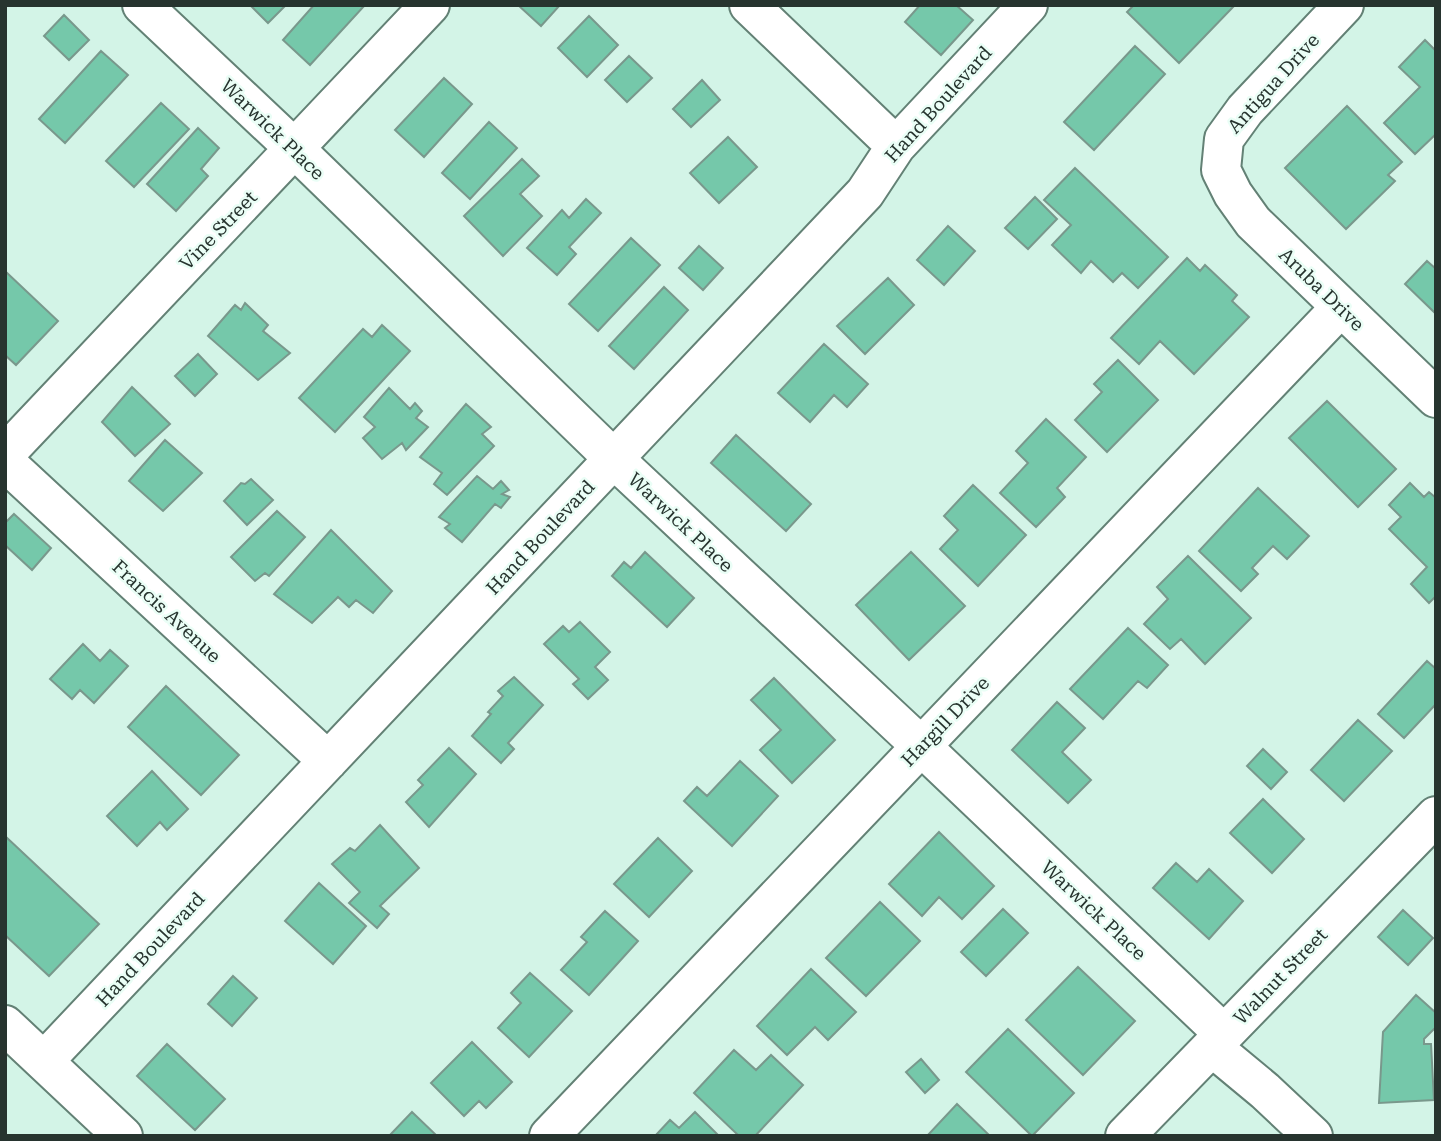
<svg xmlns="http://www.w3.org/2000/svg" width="1441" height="1141" font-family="'Roboto Serif',serif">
	<rect width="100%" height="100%" fill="#d3f4e7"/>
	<path fill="#75c8aa" stroke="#79988c" stroke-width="2" d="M250 5H286L268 23Z
		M314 5H365L310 65 283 40Z
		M518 5H560L541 26Z
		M920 5H956L973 20 941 55 905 22Z
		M1134 5H1235L1179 63 1127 12Z
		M64 15 89 40 69 60 44 36Z
		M589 16 618 45 587 77 558 48Z
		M1425 40 1436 51V134L1415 154 1384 123 1420 87 1399 67Z
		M1135 46 1165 74 1094 150 1064 122Z
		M101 51 128 75 65 143 39 119Z
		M629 56 652 78 627 102 605 80Z
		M444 78 472 104 424 157 395 130Z
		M702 80 720 100 691 127 673 109Z
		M161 103 189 129 134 187 106 161Z
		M1347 106 1402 162 1388 175 1395 181 1346 229 1285 168Z
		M489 122 517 148 470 199 442 173Z
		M198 128 219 148 201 169 208 176 176 211 147 184Z
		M728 137 757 167 719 203 690 173Z
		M522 159 539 176 520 194 542 216 503 256 464 216Z
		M1075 168 1168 257 1138 288 1122 273 1113 282 1091 261 1081 273 1052 245 1071 225 1044 200Z
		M1035 197 1057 219 1028 249 1005 228Z
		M586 199 601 213 569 247 576 254 557 275 527 248 562 210 569 218Z
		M948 226 975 251 944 285 917 260Z
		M631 238 660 265 598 331 569 304Z
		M699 246 723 268 703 290 679 268Z
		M1187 258 1200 271 1205 265 1237 295 1232 301 1249 317 1194 374 1160 341 1139 364 1111 338Z
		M1427 261 1436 269V310L1434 312 1405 284Z
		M5 271 58 321 16 365 5 355Z
		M888 278 914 305 865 354 837 326Z
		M664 287 688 310 634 369 609 346Z
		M245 303 268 325 263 331 290 353 258 380 208 336 235 305 241 310Z
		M382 325 410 351 335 432 299 398 363 329 372 337Z
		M824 344 868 384 847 407 834 395 810 422 778 393Z
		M198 354 217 374 195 396 175 376Z
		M1118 360 1158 400 1107 452 1075 420 1102 392 1094 384Z
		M132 387 170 424 135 456 102 422Z
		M389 388 410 409 415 403 422 411 416 418 428 427 406 450 402 443 382 459 363 438 375 427 364 417Z
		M1327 401 1396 469 1358 507 1289 438Z
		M466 404 491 427 482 434 494 446 447 495 434 484 442 473 420 457Z
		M1046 419 1086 457 1057 488 1065 497 1036 527 1000 493 1028 463 1016 451Z
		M736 435 811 504 786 531 711 463Z
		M165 440 202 473 163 511 129 481Z
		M477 476 493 489 501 481 509 490 502 494 510 497 501 508 495 504 462 542 445 528 450 524 439 517Z
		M251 479 273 500 247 525 224 501 241 483 245 484Z
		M1410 483 1424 497 1429 492 1436 498V596L1429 603 1411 584 1427 567 1389 529 1401 517 1389 505Z
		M973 485 1026 535 978 586 940 549 958 530 944 516Z
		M1258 488 1309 536 1287 559 1273 546 1252 568 1258 574 1241 591 1199 551Z
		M277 511 305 537 269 576 265 573 255 581 231 557Z
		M14 514 51 548 32 570 5 545V523Z
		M331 530 392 591 373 613 356 600 349 607 338 597 312 623 274 594Z
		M645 552 694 598 667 627 612 576 624 562 631 568Z
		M911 552 965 606 909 660 856 605Z
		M1188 556 1251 618 1205 664 1181 639 1170 649 1144 624 1168 599 1157 587Z
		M580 622 610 652 595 667 608 680 588 699 573 684 579 679 544 644 563 626 569 632Z
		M1128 628 1168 665 1147 688 1138 681 1103 719 1070 689Z
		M83 644 100 661 110 650 128 666 94 703 80 690 72 699 50 679Z
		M1427 661 1436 669V704L1404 738 1378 714Z
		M514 677 543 705 508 743 514 749 501 763 472 736 491 714 488 712 503 696 498 691Z
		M774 678 835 740 792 783 760 750 781 730 751 700Z
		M166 686 239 755 201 795 128 727Z
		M1057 702 1085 728 1062 752 1091 780 1068 803 1012 750Z
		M1358 720 1392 751 1344 801 1311 770Z
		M449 748 476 774 429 827 406 802 423 785 418 780Z
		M1263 749 1287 772 1271 789 1247 766Z
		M740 761 778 796 732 846 684 801 697 787 707 796Z
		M152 771 188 809 167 830 160 822 137 846 107 816Z
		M1263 799 1304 839 1272 873 1230 833Z
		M380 825 419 868 380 906 389 914 377 928 349 903 360 892 332 864 350 848 355 851Z
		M939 832 994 886 962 919 939 897 922 916 889 884Z
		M5 836 99 924 49 976 5 935Z
		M658 838 692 871 649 917 614 884Z
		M1176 863 1197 882 1209 869 1243 901 1209 939 1153 888Z
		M319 883 366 926 333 964 285 921Z
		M880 902 920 941 866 996 826 958Z
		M1003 909 1028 933 986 976 961 952Z
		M1403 910 1433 938 1408 965 1378 937Z
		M605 911 638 941 589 995 561 970 587 942 581 937Z
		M1078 967 1135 1021 1083 1075 1026 1020Z
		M811 969 856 1012 828 1040 815 1027 787 1055 757 1026Z
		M530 973 572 1011 529 1057 498 1028 521 1003 511 993Z
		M233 976 257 998 232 1026 208 1004Z
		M1416 995 1436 1013V1027L1424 1039V1044H1431L1434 1100 1379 1103 1383 1032Z
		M1008 1029 1074 1093 1032 1136 966 1072Z
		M472 1042 512 1082 486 1108 479 1101 464 1116 431 1083Z
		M167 1044 225 1099 195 1130 137 1076Z
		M734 1050 756 1070 771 1055 803 1085 755 1136H739L694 1093Z
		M921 1059 939 1080 925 1093 906 1072Z
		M957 1104 990 1136H927Z
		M412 1112 437 1136H389Z
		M695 1112 719 1136H655L670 1120 679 1128Z"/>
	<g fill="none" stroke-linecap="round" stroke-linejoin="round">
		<g stroke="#638175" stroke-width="42">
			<path id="minor" d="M142 5 295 149 614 459 921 746 1224 1034
				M749 5 896 146
				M1344 5 1245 110 1224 139 1221 170 1233 194 1253 222 1436 398
				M5 454 430 5
				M5 462 328 761
				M5 1025 123 1136
				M1212 1047 1265 1091 1313 1136
				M44 1061 865 193 896 146 1028 5
				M549 1136 1341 307
				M1125 1136 1436 816"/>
		</g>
		<use href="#minor" stroke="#fff" stroke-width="38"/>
	</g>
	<g text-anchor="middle" stroke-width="5" stroke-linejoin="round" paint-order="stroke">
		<g font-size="19" fill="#27342f" stroke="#eafef6">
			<text transform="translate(1273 83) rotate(-48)" y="7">Antigua Drive</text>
			<text transform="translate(938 104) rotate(-48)" y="7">Hand Boulevard</text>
			<text transform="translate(273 129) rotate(44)" y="7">Warwick Place</text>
			<text transform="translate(218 230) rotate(-46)" y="7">Vine Street</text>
			<text transform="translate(1322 289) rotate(44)" y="7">Aruba Drive</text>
			<text transform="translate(681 522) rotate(43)" y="7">Warwick Place</text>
			<text transform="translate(540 537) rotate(-47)" y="7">Hand Boulevard</text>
			<text transform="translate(167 611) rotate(43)" y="7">Francis Avenue</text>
			<text transform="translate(945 721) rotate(-46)" y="7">Hargill Drive</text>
			<text transform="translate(1094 910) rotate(43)" y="7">Warwick Place</text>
			<text transform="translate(150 949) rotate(-47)" y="7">Hand Boulevard</text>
			<text transform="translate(1280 976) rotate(-46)" y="7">Walnut Street</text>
		</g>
	</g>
	<rect width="1441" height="1141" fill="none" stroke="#27342f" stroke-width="14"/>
</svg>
